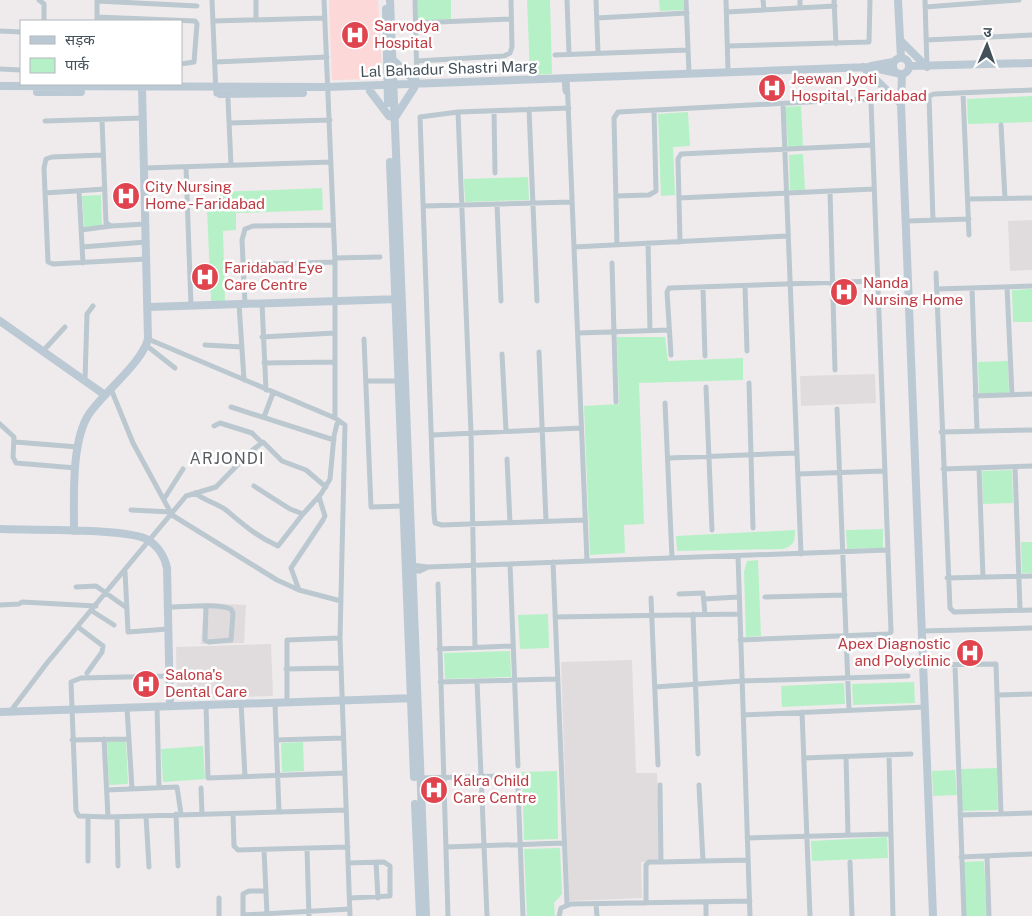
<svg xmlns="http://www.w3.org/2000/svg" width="1032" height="916" font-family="'Public Sans','Noto Sans Devanagari',sans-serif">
	<rect width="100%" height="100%" fill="#efebec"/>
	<path fill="#e0dcde" d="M1032 220V270L1010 271 1008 221Z
		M875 374 876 403 801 406 800 376Z
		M204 603 246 605 244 643 201 644Z
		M271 644 273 696 177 699 176 647Z
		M632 660 636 773H657L660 861 641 862 642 898 569 901 561 662Z"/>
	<path fill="#fcd8d8" d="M329 0H378L382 70 376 79 332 80Z"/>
	<path fill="#b6f0c7" d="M417 0H451V19L418 21Z
		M527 0H550L552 74 530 75Z
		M659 0H683L684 10 660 11Z
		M1032 96V122L968 124 967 99Z
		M801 106 803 146 788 147 785 107Z
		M688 112 690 146 673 147 675 195 661 196 658 114Z
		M803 154 805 190 790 191 789 155Z
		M528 177 529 200 465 202 464 179Z
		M322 188 323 210 236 213V230L223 231 225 301 211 302 207 209H220V192Z
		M101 195 102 226 84 227 82 196Z
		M1032 289V322H1013L1012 290Z
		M617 337H665L668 361 743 358V380L639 383 644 524 624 525 625 553 590 555 584 406 619 404Z
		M1008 361 1009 394 979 395 978 362Z
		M1012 470 1013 503 983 504 982 471Z
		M883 529V548L847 549 846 530Z
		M795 530C795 541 794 546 783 549L677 551 676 536Z
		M1021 542H1032V573H1022Z
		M758 560 761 636 746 637 744 572 747 561Z
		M548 614 549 648 520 649 518 615Z
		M510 651 511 677 445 679 444 653Z
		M914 682 915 703 853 705 852 684Z
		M844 683 845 704 782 707 781 686Z
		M126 741 128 784 109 785 107 742Z
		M303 742 304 771 282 772 281 743Z
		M203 746 205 779 163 782 161 749Z
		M997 768 998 810 962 811 961 769Z
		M955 770 957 795 933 796 932 771Z
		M557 771 558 839 524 840 522 772Z
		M887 837 888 858 812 861 811 841Z
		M560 848 562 894 554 903 555 916H527L524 849Z
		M984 861 987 916H966L964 862Z"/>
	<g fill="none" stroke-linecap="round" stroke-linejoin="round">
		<path stroke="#bbc8cf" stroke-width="5" d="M39 0 44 4V21
			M97 0V21
			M212 0 216 94
			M256 0V19
			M324 0 335 262V418
			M415 0 417 84
			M567 0 569 54
			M596 0 598 53
			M686 0 689 73
			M726 0 728 71
			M763 0 764 10
			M800 0V8
			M834 0 836 44
			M925 0 927 67
			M97 1 197 6
			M925 7 1019 0
			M727 12 835 6
			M97 17 195 21 197 24 194 62 181 64
			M597 18 687 13
			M213 21 325 18
			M416 23 511 19
			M0 31 21 32
			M926 40 1032 35
			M728 46 869 42 870 0
			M555 55 688 50
			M417 61 504 56 510 53 512 47 511 0
			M215 62 327 57
			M0 69 21 70
			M564 78 565 91 568 95
			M567 78 587 561
			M963 93 969 235
			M228 99 231 165
			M783 104 801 554
			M569 108 458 112 420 117 434 514 435 523 442 525 585 520
			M529 109 537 301
			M494 111 495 173
			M458 112 471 432 475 647
			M102 119 106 223 111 226 145 224
			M45 121 143 118
			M229 123 330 120
			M1001 125 1005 198
			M103 155 52 157 46 159 44 168 48 262 53 264 146 259
			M186 167 191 306
			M143 168 331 162
			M79 191 83 263
			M830 191 835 370
			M45 193 105 189
			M616 196 649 195 656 191 654 110
			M679 198 874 189
			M968 199 1032 198
			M497 204 501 301
			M424 206 572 202
			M933 220 929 96 934 94 1032 90
			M907 221 969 219
			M81 230 111 226
			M680 242 678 159 681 154 872 145
			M648 243 650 330
			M617 245 614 118 618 112 864 99 871 102 891 632 888 634 740 640
			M82 247 146 242
			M574 247 788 236
			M335 258 380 257
			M612 263 616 402
			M242 265 335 262
			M936 273 950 608 954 612 1032 610
			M745 287 747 351
			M1007 287 1012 395
			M703 288 705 356
			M972 288 977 431
			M937 289 1032 286
			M262 303 266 390
			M239 304 244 380
			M245 304 242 240 245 229 253 226 333 225
			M578 333 669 330
			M262 337 335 333
			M148 339 335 418 345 425 340 638 350 916
			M364 339 371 507 405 506
			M205 345 242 347
			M147 346 175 368
			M43 351 65 327
			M539 352 546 521
			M502 354 506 431
			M671 355 667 292 669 288 877 281
			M264 363 335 362
			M85 381 87 314 93 306
			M366 381H399
			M749 383 753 528
			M706 387 712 530
			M111 389 133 443 172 515 277 580 299 590 341 601
			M975 396 1032 394
			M665 403 672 558
			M231 407 334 440
			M837 409 849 710
			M264 417 273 393
			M0 424 14 437 13 457 16 463 76 468
			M214 426 220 423 252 433 262 443
			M941 432 1032 430
			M433 435 581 428
			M15 442 78 447
			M669 458 797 453
			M507 459 510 523
			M1015 467 1020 610
			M979 468 983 577
			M943 469 1032 466
			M798 474 884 471
			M254 486 290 509 303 514
			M195 493C205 501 217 503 226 510 244 525 256 536 278 546L303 514 321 494 330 479 334 436 338 420
			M164 499 183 469
			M131 510 171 512
			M738 556 750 916
			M553 562 567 904
			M510 564 518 766
			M411 565 428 567 888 550
			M125 571 128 632 168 629
			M410 571H420L428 567
			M947 578 1032 576
			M438 584 448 916
			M76 587 96 586 127 608
			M299 590 291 568 323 520 325 516 319 497
			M679 594 703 593 705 614
			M765 597 845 595
			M651 598 658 765
			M704 599 738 597
			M0 605 19 604 22 602 96 606
			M168 607C185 607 215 603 231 609L233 613 231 640 209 642 205 640 206 607
			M92 611 114 625
			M693 614 698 754
			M555 617 739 614
			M78 627 103 646 102 652 87 673
			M923 631 1032 628
			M439 649 513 646
			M924 665 996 664 1001 814
			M955 665 964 916
			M286 669 341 668
			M170 676 81 678 71 682 76 811 79 816 108 817 346 810
			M477 681 487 916
			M440 682 557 679
			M655 687 742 681 908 676
			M997 695 1032 694
			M241 703 245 776
			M287 703V640L340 638
			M206 704 208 778 345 773
			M275 704 279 812
			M157 706 159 787
			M127 708 132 789
			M10 712 47 663 186 496 216 487 250 452 263 442 282 461 306 470 326 487
			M802 712 810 916
			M743 715 926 707
			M104 739 108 817
			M72 740 129 739
			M276 740 343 738
			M889 755 893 916
			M846 757 848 835
			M804 758 911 754
			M420 778 503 776
			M660 785 661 862 748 860
			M699 785 703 861
			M201 788 202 814
			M518 789 523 916
			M107 790 177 787 181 814
			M176 814 178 866
			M233 814 234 846 238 850 348 847
			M960 815 1032 813
			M146 816 149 867
			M117 817 118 866
			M747 838 891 834
			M446 847 564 843
			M307 849 309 916
			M264 850 267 914
			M987 856 989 916
			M961 857 1032 854
			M88 861V818
			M376 862 378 898
			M850 862 852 916
			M348 863 384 862 390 866V896L350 898
			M706 902V916
			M646 903V865L649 862H661
			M596 904 597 916
			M243 915 350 909
			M219 916V898
			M243 916V894L249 891H266
			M559 916 561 908 571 904 750 901"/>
		<path stroke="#bbc9d4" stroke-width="8" d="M390 0 426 916
			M898 0 901 58
			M386 9 388 103
			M900 40 927 67
			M893 66a8 8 0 1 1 16 0a8 8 0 1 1-16 0Z
			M392 59 417 83
			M871 66 893 62
			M910 66 1032 63
			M863 67 901 104
			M902 74 901 104 933 916
			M0 86 328 87 869 67 897 73
			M370 91 389 116
			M37 92H81
			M220 94 303 93
			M394 119 414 88
			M390 162 414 777
			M149 307 399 299
			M0 321 105 395
			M0 529C27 530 131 528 148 540 158 546 165 557 167 568L170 706
			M74 531C74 499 71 441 89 414 104 392 142 363 148 339L142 88
			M0 712 415 698
			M415 804 420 916"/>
	</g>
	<defs>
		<g id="hospital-disc" transform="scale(1.4375)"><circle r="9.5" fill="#e0444e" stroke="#fff"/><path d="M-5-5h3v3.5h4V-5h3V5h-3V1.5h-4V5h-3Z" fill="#fff"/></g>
	</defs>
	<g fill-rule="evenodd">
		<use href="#hospital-disc" x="355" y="35"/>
		<use href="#hospital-disc" x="772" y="88"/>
		<use href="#hospital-disc" x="126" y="196"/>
		<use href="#hospital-disc" x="205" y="277"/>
		<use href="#hospital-disc" x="844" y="292"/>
		<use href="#hospital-disc" x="970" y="653"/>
		<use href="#hospital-disc" x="146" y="684"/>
		<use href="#hospital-disc" x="434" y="790"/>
	</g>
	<g text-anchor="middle" stroke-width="5" stroke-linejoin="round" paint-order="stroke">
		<g font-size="15" fill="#be3a42" stroke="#fff" text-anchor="start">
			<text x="374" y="31">Sarvodya<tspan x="374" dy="17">Hospital</tspan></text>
			<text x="791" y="84">Jeewan Jyoti<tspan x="791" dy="17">Hospital, Faridabad</tspan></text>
			<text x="145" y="192">City Nursing<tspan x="145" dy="17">Home - Faridabad</tspan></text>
			<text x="224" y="273">Faridabad Eye<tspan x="224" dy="17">Care Centre</tspan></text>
			<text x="863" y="288">Nanda<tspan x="863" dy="17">Nursing Home</tspan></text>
			<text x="951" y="649" text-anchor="end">Apex Diagnostic<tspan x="951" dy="17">and Polyclinic</tspan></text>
			<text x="165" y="680">Salona's<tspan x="165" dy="17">Dental Care</tspan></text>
			<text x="453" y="786">Kalra Child<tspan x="453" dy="17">Care Centre</tspan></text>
		</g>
		<g font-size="15" fill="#43515a" stroke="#fff">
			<text transform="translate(449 69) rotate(-2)" y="5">Lal Bahadur Shastri Marg</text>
		</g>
		<g font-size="16" letter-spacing="1" fill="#585d61" stroke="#fff">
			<text x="227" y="464">ARJONDI</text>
		</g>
	</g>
	<rect x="20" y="20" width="162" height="65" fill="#ffffff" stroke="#b4b9bd"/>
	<rect x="30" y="36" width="25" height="8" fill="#bbc9d4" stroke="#b4b9bd"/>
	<text x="65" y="45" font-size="15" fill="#43515a">सड़क</text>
	<rect x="30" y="58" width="25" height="15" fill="#b6f0c7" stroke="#b4b9bd"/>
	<text x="65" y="70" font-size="15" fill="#43515a">पार्क</text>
	<g transform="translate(987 45) rotate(2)" stroke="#ffffff" stroke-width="4" paint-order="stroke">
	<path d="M0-4L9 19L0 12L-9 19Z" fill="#43515a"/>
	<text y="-8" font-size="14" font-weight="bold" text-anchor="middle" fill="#43515a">उ</text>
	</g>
</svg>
